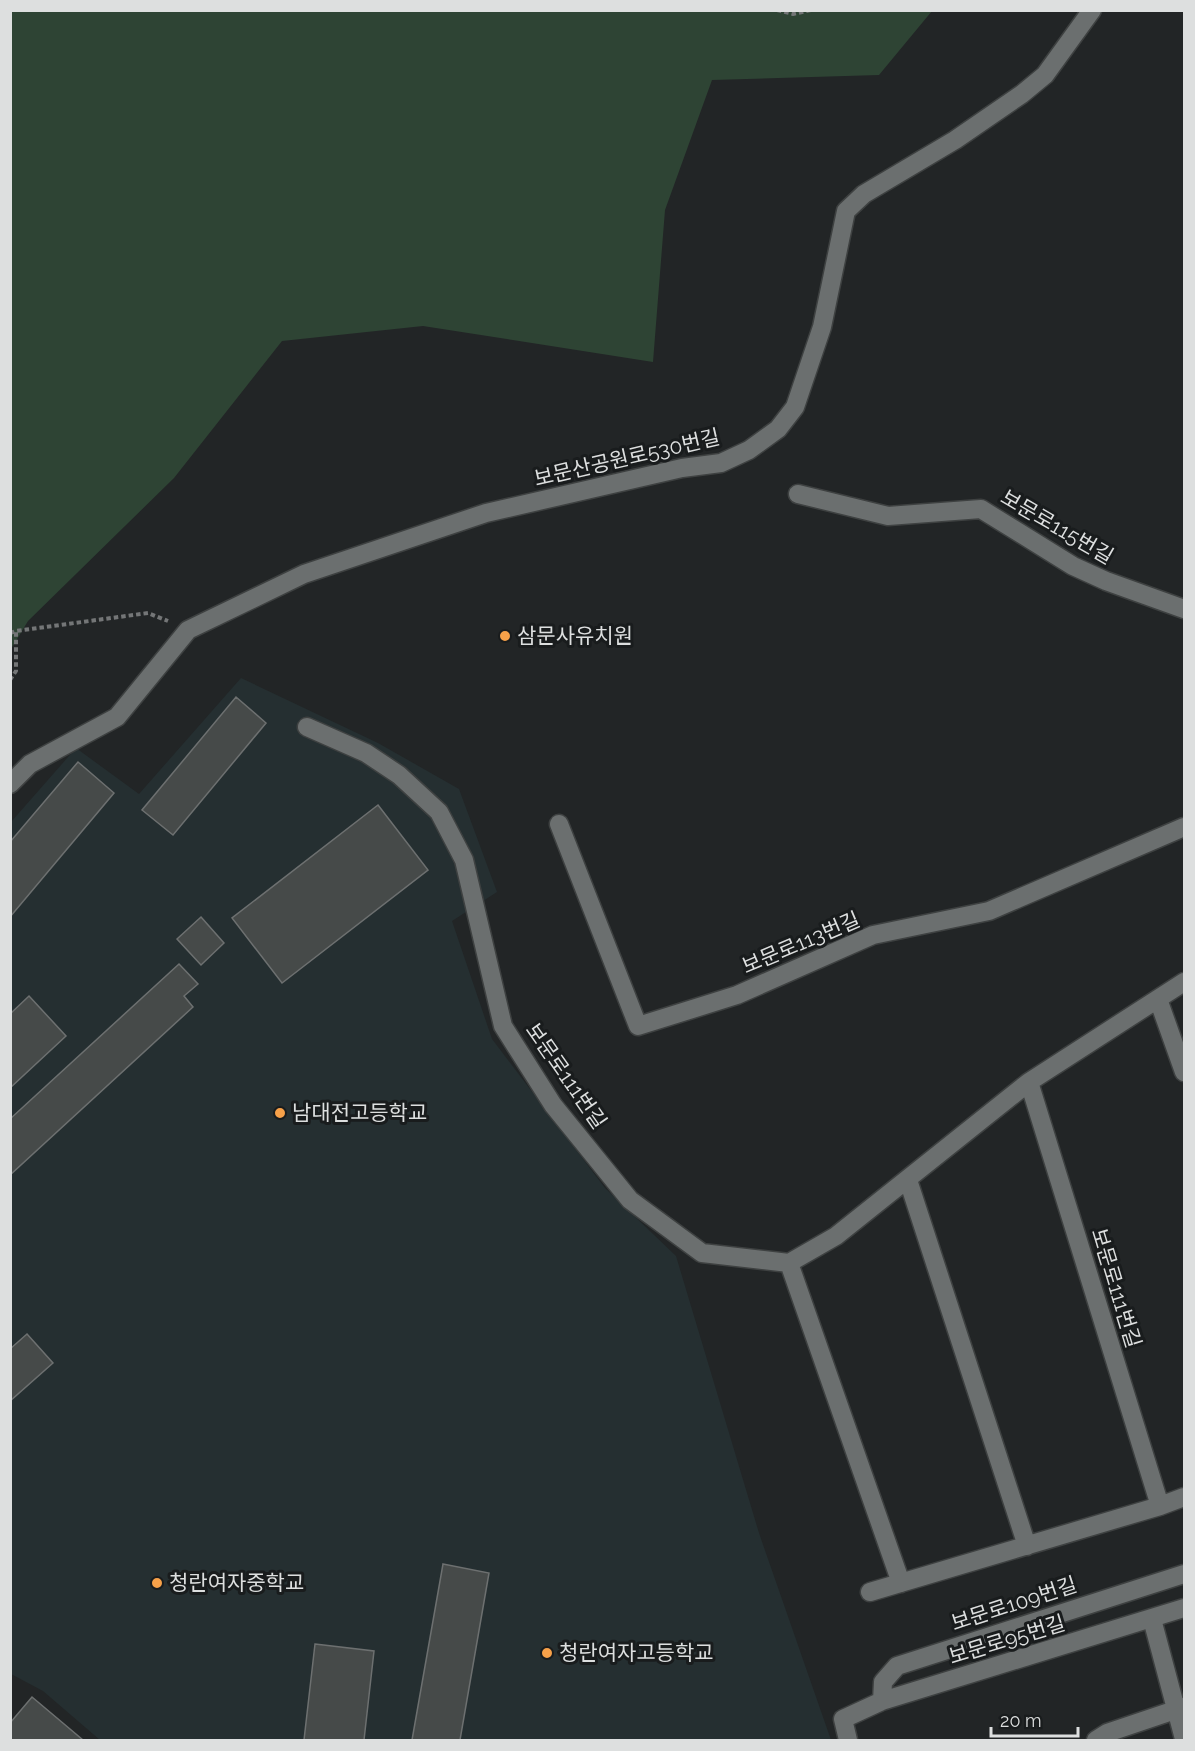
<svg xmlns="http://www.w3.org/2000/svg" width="1195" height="1751" font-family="Raleway,'Noto Sans KR',sans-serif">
	<rect width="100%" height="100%" fill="#222526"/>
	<path fill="#252f31" d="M241 678 378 743 459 789 497 892 452 921 492 1039 605 1188 676 1256 759 1533 831 1740H100L43 1691 11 1674V822L76 748 139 794Z"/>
	<path fill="#2e4434" d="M11 10H932V11L879 75 712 80 665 210 653 362 423 326 282 341 174 478 28 621 11 649Z"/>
	<path fill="#464a49" stroke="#6d7070" stroke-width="1.5" d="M236 697 266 723 173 835 142 810Z
		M78 762 114 793 10 917V842Z
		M378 805 428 870 282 983 232 918Z
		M201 917 224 943 201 965 177 939Z
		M179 964 198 984 184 996 193 1007 10 1175V1119Z
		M29 996 66 1036 10 1088V1014Z
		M27 1334 53 1363 10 1401V1349Z
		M443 1564 489 1573 460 1740H412Z
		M315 1644 374 1651 364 1740H304Z
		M32 1697 83 1740H10V1723Z"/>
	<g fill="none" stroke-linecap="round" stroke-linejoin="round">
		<g stroke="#3e4141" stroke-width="21">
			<path id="street" d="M798 494 888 516 981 509 1073 566 1106 581 1184 609
				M307 727 366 753 399 775 439 812 464 860 503 1026 553 1105 630 1200 702 1253 789 1263 836 1236 1029 1082 1184 982
				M10 784 30 764 117 717 188 630 304 574 486 513 682 468 721 463 749 450 778 429 795 407 822 327 846 211 864 194 955 140 1022 94 1045 75 1092 10
				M559 824 638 1026 737 995 873 935 989 911 1184 827
				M1158 999 1184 1072
				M1029 1082 1160 1506
				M908 1180 1027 1546
				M789 1263 901 1583
				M870 1592 1160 1506 1184 1497
				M1152 1619 1184 1739
				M882 1701 883 1682 897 1666 1184 1574
				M848 1740 843 1719 882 1701 1184 1608
				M1096 1740 1107 1733 1184 1707"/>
		</g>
		<path stroke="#747677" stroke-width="4" stroke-dasharray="4.5 3" stroke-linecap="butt" d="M777 10 793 14 811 10
			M10 633 16 631 148 613 168 621
			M10 680 16 671V631"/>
		<use href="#street" stroke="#6b6f6f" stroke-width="18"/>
	</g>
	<g fill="#f7a149" stroke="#191c1d" stroke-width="2">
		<circle cx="505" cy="636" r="6"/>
		<circle cx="280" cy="1113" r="6"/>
		<circle cx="157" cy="1583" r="6"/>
		<circle cx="547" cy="1653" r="6"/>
	</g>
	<g text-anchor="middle" stroke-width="6" stroke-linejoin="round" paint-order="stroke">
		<g font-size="21" fill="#dddfdf" stroke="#191c1d">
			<text transform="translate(627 458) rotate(-13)" y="7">보문산공원로530번길</text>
			<text transform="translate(1057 527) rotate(30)" y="7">보문로115번길</text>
			<text transform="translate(801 943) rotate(-23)" y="7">보문로113번길</text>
			<text transform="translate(566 1076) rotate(55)" y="7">보문로111번길</text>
			<text transform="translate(1116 1288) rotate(73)" y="7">보문로111번길</text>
			<text transform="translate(1014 1604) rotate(-18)" y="7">보문로109번길</text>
			<text transform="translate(1007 1640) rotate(-17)" y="7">보문로95번길</text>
		</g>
		<g font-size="21" fill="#dddfdf" stroke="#191c1d" text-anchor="start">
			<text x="517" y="643">삼문사유치원</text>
			<text x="292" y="1120">남대전고등학교</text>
			<text x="169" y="1590">청란여자중학교</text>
			<text x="559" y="1660">청란여자고등학교</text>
		</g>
	</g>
	<rect width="1195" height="1751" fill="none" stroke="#dddfdf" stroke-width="24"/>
	<path d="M991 1727v9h87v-9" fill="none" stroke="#dddfdf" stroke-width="3"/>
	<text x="1000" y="1727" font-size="18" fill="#dddfdf" stroke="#191c1d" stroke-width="4.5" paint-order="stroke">20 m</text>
</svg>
